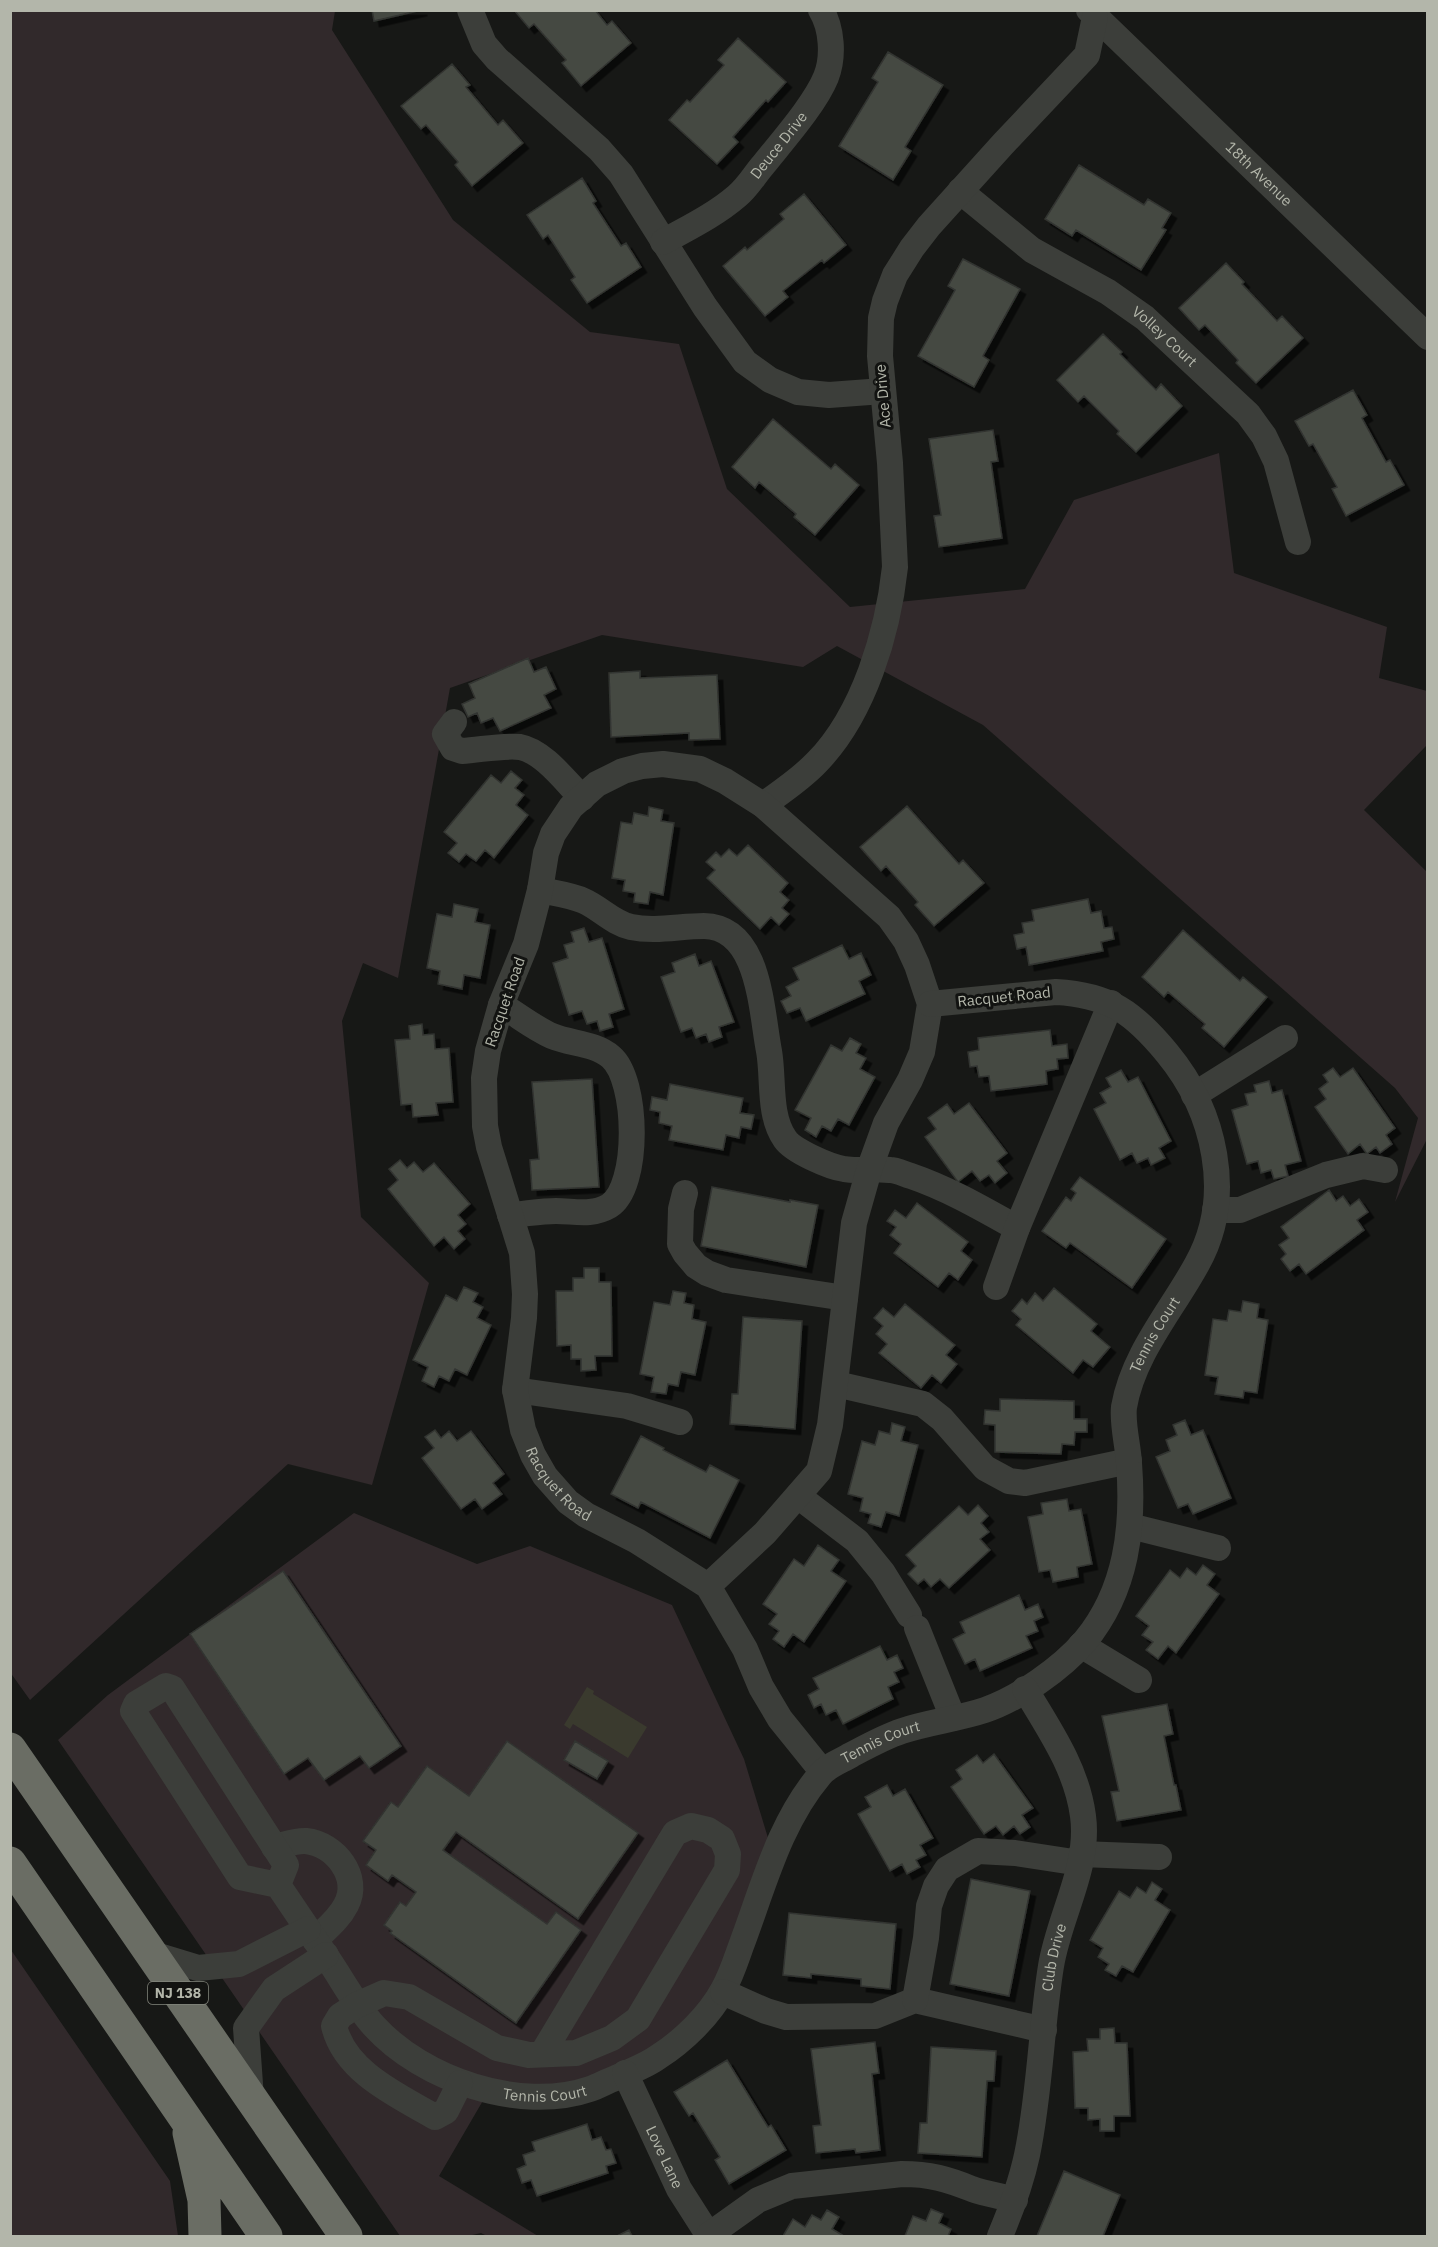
<svg xmlns="http://www.w3.org/2000/svg" width="1438" height="2247" font-family="'IBM Plex Sans',sans-serif">
	<defs>
		<filter id="shadow"><feDropShadow dx="5.5" dy="5.5" stdDeviation="0" flood-color="#0009"/></filter>
	</defs>
	<rect width="100%" height="100%" fill="#171816"/>
	<path fill="#31292b" d="M10 11H335L332 30 453 220 590 332 679 344 727 489 850 607 1025 589 1074 500 1219 453 1234 573 1387 627 1379 678 1427 691V745L1364 810 1427 872V1139L1395 1202 1418 1118 1395 1088 983 725 837 646 803 667 602 635 450 688 398 978 363 963 342 1021 361 1217 429 1283 372 1485 288 1464 30 1700 10 1672Z
		M354 1513 477 1564 530 1546 672 1605 744 1759 772 1851 694 2026 629 2080 488 2092 439 2176 538 2236H487L481 2233 468 2236H400L58 1740 108 1695Z
		M11 1950 170 2181 178 2236H11Z"/>
	<path fill="#3a3a2e" d="M587 1687 594 1691 593 1694 647 1727 628 1758 573 1724 570 1729 564 1725Z"/>
	<path fill="#454843" stroke="#323430" stroke-width="1.5" filter="url(#shadow)" d="M372 10H422L374 21Z
		M514 10H595L607 25 612 21 631 43 581 86 562 63 566 60 534 24 529 28Z
		M738 38 786 82 768 102 766 100 733 137 738 142 717 164 669 120 687 100 690 102 724 65 718 60Z
		M888 52 943 85 905 147 911 151 893 180 839 146 878 82 872 78Z
		M452 64 470 85 466 87 498 125 503 120 523 143 472 186 455 165 458 162 426 125 421 129 401 106Z
		M1079 165 1144 205 1148 199 1171 213 1162 228 1166 230 1141 270 1076 230 1072 236 1045 219Z
		M582 178 596 201 593 203 621 246 626 243 641 267 587 303 571 280 575 277 548 235 543 239 527 215Z
		M804 194 846 245 824 263 822 260 783 291 788 297 765 316 723 266 745 247 747 250 784 219 780 214Z
		M963 259 1020 289 983 356 989 360 974 387 918 356 955 290 948 286Z
		M1226 263 1244 282 1242 284 1277 321 1282 316 1303 338 1256 383 1236 363 1238 360 1205 325 1199 330 1179 308Z
		M1103 334 1122 352 1120 354 1156 390 1161 384 1182 406 1136 452 1117 434 1119 431 1084 396 1078 402 1057 380Z
		M1353 390 1367 415 1362 418 1386 462 1390 460 1404 485 1346 516 1332 489 1337 487 1313 444 1309 446 1295 421Z
		M773 419 831 469 835 464 859 485 815 535 794 517 796 514 759 482 755 488 732 467Z
		M993 430 998 461 991 462 1002 538 939 547 934 516 941 515 929 439Z
		M528 658 534 672 546 667 556 689 544 695 551 708 500 731 493 718 481 723 477 713 468 717 462 704 475 698 469 684Z
		M640 671V678L717 675 720 739 689 740V733L611 737 609 673Z
		M511 771 522 780 515 788 524 795 516 805 528 815 494 858 485 850 476 861 466 854 459 862 448 853 457 843 444 832 491 775 501 783Z
		M907 806 959 864 963 860 984 883 934 926 915 905 918 902 886 866 881 871 860 847Z
		M649 807 663 810 661 821 674 823 663 895 650 892 648 904 634 902 635 893 623 891 625 880 612 878 621 822 632 824 634 813 648 816Z
		M748 845 788 883 780 892 789 900 782 908 789 914 779 925 771 917 760 929 707 878 715 870 706 862 716 852 721 857 729 849 737 856Z
		M1088 899 1091 913 1101 911 1104 928 1112 927 1114 939 1101 942 1103 951 1029 965 1026 947 1017 949 1014 935 1024 933 1022 923 1034 921 1032 910Z
		M454 904 478 909 475 922 490 925 480 978 464 975 462 989 438 984 440 971 427 968 437 914 452 917Z
		M584 928 589 942 602 938 624 1009 609 1014 613 1027 600 1031 597 1021 587 1024 582 1011 569 1015 553 963 568 958 564 945 574 942 571 932Z
		M1183 930 1240 981 1243 977 1267 997 1224 1047 1202 1028 1205 1024 1168 992 1164 997 1142 977Z
		M842 945 849 959 861 953 871 975 859 981 865 994 806 1021 800 1008 787 1013 781 1001 791 996 786 987 799 980 793 968Z
		M695 954 699 966 711 961 734 1022 719 1027 722 1037 709 1042 706 1034 696 1038 692 1028 681 1032 661 977 675 972 672 963Z
		M422 1024 423 1035 434 1034 435 1049 449 1048 453 1102 436 1103 438 1115 413 1117 412 1104 401 1105 395 1040 410 1039 409 1026Z
		M1050 1030 1052 1046 1067 1044 1068 1058 1057 1059 1058 1069 1046 1071 1047 1084 991 1091 989 1076 979 1077 977 1066 970 1067 968 1052 979 1050 978 1038Z
		M850 1038 861 1044 856 1053 866 1058 860 1069 875 1077 849 1125 838 1119 831 1131 822 1126 816 1137 805 1130 811 1118 795 1110 831 1045 842 1051Z
		M1333 1068 1340 1077 1353 1068 1395 1128 1386 1135 1392 1144 1380 1153 1376 1147 1367 1154 1360 1144 1348 1154 1315 1107 1326 1099 1319 1089 1328 1082 1323 1075Z
		M1121 1070 1128 1082 1138 1077 1171 1141 1159 1148 1165 1158 1151 1165 1148 1158 1137 1163 1132 1153 1120 1160 1094 1109 1106 1103 1100 1093 1111 1087 1106 1078Z
		M592 1079 599 1187 532 1190 530 1160 539 1159 532 1082Z
		M1269 1081 1272 1093 1282 1090 1301 1161 1285 1165 1288 1176 1274 1179 1271 1170 1261 1173 1258 1161 1247 1164 1232 1110 1248 1105 1245 1094 1256 1092 1254 1085Z
		M670 1084 743 1098 740 1113 754 1115 751 1129 741 1127 739 1138 726 1135 723 1150 669 1140 672 1126 659 1123 660 1112 650 1110 652 1097 667 1100Z
		M969 1103 1007 1153 997 1161 1007 1173 995 1183 989 1175 980 1181 972 1171 958 1182 925 1137 936 1129 928 1118 947 1104 954 1114Z
		M400 1160 407 1168 414 1162 423 1172 434 1163 470 1204 458 1215 466 1224 458 1231 465 1239 454 1249 444 1237 434 1246 388 1189 398 1180 389 1169Z
		M1080 1177 1166 1239 1132 1288 1070 1243 1066 1248 1042 1231 1066 1197 1071 1201 1076 1193 1071 1189Z
		M712 1187 790 1202V1200L818 1205 806 1267 701 1246Z
		M1329 1190 1336 1201 1343 1196 1350 1206 1359 1199 1368 1212 1357 1220 1364 1230 1306 1274 1299 1264 1290 1271 1281 1259 1286 1254 1279 1245 1289 1238 1281 1227Z
		M917 1203 968 1242 961 1251 972 1260 958 1280 949 1273 938 1287 894 1253 901 1244 890 1235 896 1227 887 1221 895 1210 906 1218Z
		M584 1268H599V1282H611L612 1356H595L596 1370 581 1371V1359H571V1345L557 1346 556 1291H573V1278H584Z
		M464 1287 478 1293 473 1302 483 1307 477 1318 491 1325 467 1375 455 1369 449 1381 439 1376 434 1387 422 1381 428 1367 413 1360 446 1295 457 1301Z
		M1054 1288 1097 1324 1091 1331 1110 1347 1093 1367 1083 1360 1073 1373 1016 1325 1021 1319 1012 1311 1022 1299 1027 1304 1035 1293 1043 1301Z
		M673 1291 686 1293 684 1303 694 1305 692 1319 706 1322 695 1375 681 1372 678 1386 668 1384 666 1394 651 1392 654 1377 640 1374 654 1302 670 1305Z
		M1243 1301 1259 1304 1257 1318 1268 1320 1257 1393 1244 1391 1243 1398 1215 1394 1218 1377 1205 1375 1213 1319 1227 1321 1229 1310 1241 1312Z
		M905 1304 955 1345 946 1355 957 1364 941 1383 932 1375 921 1388 879 1353 887 1344 876 1334 883 1326 874 1318 883 1308 894 1317Z
		M743 1317 802 1321 795 1429 730 1424 732 1394H738Z
		M1000 1399 1074 1401V1419H1087V1432H1075L1074 1445 1062 1444 1061 1454 995 1452V1425L984 1424 985 1410 1000 1411Z
		M1185 1420 1191 1435 1203 1430 1231 1498 1193 1514 1188 1504 1178 1508 1156 1457 1170 1451 1166 1440 1177 1435 1173 1425Z
		M892 1423 905 1427 901 1441 918 1445 899 1516 886 1512 881 1527 868 1523 871 1514 860 1511 863 1498 848 1494 862 1441 875 1445 879 1431 890 1434Z
		M435 1430 441 1438 449 1431 457 1441 471 1431 504 1474 493 1483 502 1494 482 1509 475 1499 461 1509 422 1458 434 1448 425 1437Z
		M641 1436 664 1448 663 1450 706 1472 710 1465 739 1480 710 1538 641 1502 638 1508 611 1494Z
		M1067 1499 1069 1511 1081 1509 1092 1564 1077 1567 1078 1577 1053 1582 1050 1570 1039 1572 1028 1517 1043 1514 1041 1503Z
		M978 1505 988 1516 981 1523 989 1532 980 1539 990 1550 949 1588 940 1579 931 1587 924 1579 918 1584 908 1574 916 1566 906 1555 959 1506 968 1515Z
		M818 1545 839 1560 831 1571 846 1581 804 1642 793 1634 784 1647 773 1639 779 1631 769 1624 777 1614 763 1604 794 1559 804 1566Z
		M1203 1565 1215 1574 1207 1585 1219 1594 1176 1653 1168 1646 1158 1659 1146 1650 1153 1642 1142 1635 1149 1626 1136 1616 1170 1570 1180 1578 1187 1568 1196 1575Z
		M283 1571 401 1746 369 1768 360 1756 324 1780 308 1758 284 1774 190 1634Z
		M1019 1595 1025 1610 1038 1604 1043 1617 1034 1621 1038 1631 1026 1636 1032 1648 980 1671 975 1659 965 1664 953 1639 965 1633 960 1622Z
		M880 1646 887 1660 897 1655 903 1668 894 1672 899 1682 888 1687 893 1699 843 1724 836 1710 826 1715 821 1704 814 1708 808 1695 819 1689 813 1678Z
		M1167 1704 1173 1734 1164 1736 1174 1785H1176L1181 1810 1117 1821 1111 1792 1119 1791 1102 1716Z
		M507 1741 638 1833 578 1919 456 1832 443 1850 547 1924 556 1912 581 1930 516 2023 390 1933 392 1931 384 1925 400 1902 406 1906 416 1892 392 1875 388 1881 366 1865 376 1850 363 1841 391 1802 398 1807 427 1766 469 1796Z
		M575 1741 608 1761 597 1779 564 1760Z
		M994 1754 1033 1808 1022 1815 1030 1827 1020 1834 1014 1826 1003 1835 996 1826 984 1834 951 1787 962 1779 956 1770 977 1755 983 1763Z
		M887 1785 893 1796 905 1789 933 1838 920 1845 926 1855 916 1860 920 1867 907 1874 902 1864 890 1871 858 1814 871 1807 865 1797Z
		M971 1879 1030 1891 1009 1996 950 1984Z
		M1152 1882 1162 1889 1155 1900 1170 1910 1133 1972 1122 1966 1116 1976 1105 1970 1109 1964 1098 1957 1103 1948 1090 1940 1119 1891 1130 1898 1137 1887 1146 1893Z
		M789 1913 896 1924 890 1989 861 1986V1979L811 1974V1978L783 1975Z
		M1114 2028 1115 2043H1127L1130 2116H1114V2131H1100V2119L1088 2120V2108H1075L1073 2052 1088 2051 1087 2039H1100V2029Z
		M875 2042 879 2073 872 2074 880 2150 856 2153 855 2149 816 2153 813 2126 821 2125 811 2049Z
		M931 2047 996 2051 994 2081H987L982 2157 918 2153 920 2123H927Z
		M727 2060 768 2127 771 2125 786 2150 729 2184 715 2160 720 2157 693 2113 689 2116 674 2092Z
		M587 2124 592 2140 601 2137 606 2150 611 2149 616 2163 606 2166 608 2173 537 2196 531 2180 522 2183 517 2169 526 2165 523 2155 535 2151 532 2142Z
		M1064 2171 1120 2195 1103 2236H1037Z
		M931 2209 943 2214 939 2223 951 2229 948 2236H905L913 2216 926 2221Z
		M827 2210 839 2217 832 2229 844 2236H783L793 2219 805 2227 812 2215 821 2220Z
		M629 2230 632 2236H617Z"/>
	<g fill="none" stroke-linecap="round" stroke-linejoin="round">
		<g stroke="#3c3e3a" stroke-width="26">
			<path d="M470 10 484 44 497 59 599 149 621 174 705 307 745 362 770 380 798 392 829 395 883 391"/>
			<path id="s1" d="M1089 10 1428 337"/>
			<path id="s2" d="M960 191 1032 250 1108 292 1145 318 1248 414 1264 436 1276 461 1298 542"/>
			<path id="s3" d="M663 242C688 228 715 215 737 196 748 187 755 174 764 164 783 140 815 104 826 77 834 57 832 28 821 10"/>
			<path d="M454 722 445 734 453 748 462 751C480 750 502 745 520 747 543 751 566 782 582 798"/>
			<path d="M763 805C781 792 801 779 817 762 864 714 888 632 895 567L890 463 880 356 881 318 885 301 895 275 912 248 929 226 1003 144 1087 55 1095 17"/>
			<path d="M540 890C554 893 571 895 584 901 600 908 613 923 631 927 655 932 680 926 704 926 760 927 761 1010 769 1051 774 1078 768 1115 785 1139 793 1151 830 1167 844 1169 859 1172 875 1168 890 1170 897 1170 904 1174 911 1176 949 1189 983 1209 1017 1228"/>
			<path d="M501 1005C518 1015 534 1028 552 1036 571 1044 595 1043 611 1057 638 1080 640 1187 609 1206 592 1216 574 1211 556 1211 541 1211 525 1214 510 1215"/>
			<path d="M1194 1095 1285 1038"/>
			<path d="M685 1193 681 1209 680 1244 685 1253 696 1266 707 1273 726 1280 845 1298"/>
			<path d="M1215 1210H1240L1326 1175 1363 1166 1385 1170"/>
			<path d="M996 1287 1017 1228 1111 1003"/>
			<path d="M836 1384 923 1404 942 1419 985 1468 1009 1481 1025 1483 1129 1461"/>
			<path d="M515 1390 627 1406 680 1422"/>
			<path d="M798 1496 857 1541 883 1573 909 1615"/>
			<path d="M1130 1526 1218 1548"/>
			<path id="s4" d="M708 1586 765 1533 819 1471 830 1425 854 1223 869 1170 886 1123 910 1080 922 1052 930 1004 917 965 906 941 889 917 763 805 725 781 700 769 663 764 642 766 623 771 597 784 571 807 553 834 546 853 540 890 526 944 501 1005 488 1051 484 1078 485 1126 489 1147 522 1253 525 1294 524 1318 515 1390 523 1430 533 1455 545 1476 568 1502 586 1515 637 1541 708 1586 745 1649 761 1687 780 1719 822 1771"/>
			<path d="M917 1628 953 1718"/>
			<path d="M1081 1645 1139 1680"/>
			<path d="M274 1847C284 1845 297 1840 306 1841 335 1844 361 1877 346 1905 339 1919 326 1929 315 1940"/>
			<path d="M1081 1854 1159 1857"/>
			<path id="s5" d="M278 1885 286 1865 172 1688 166 1686 136 1704 133 1711 240 1877 278 1885C294 1909 310 1932 326 1956 342 1979 355 2005 374 2026 422 2079 520 2113 590 2089 599 2086 607 2081 616 2078 630 2071 646 2066 658 2057 683 2041 709 2016 723 1990 731 1976 736 1960 741 1946 763 1888 779 1823 820 1775 827 1766 841 1761 851 1755 868 1746 884 1737 902 1731 929 1722 958 1719 985 1710 1018 1699 1062 1668 1085 1641 1127 1590 1134 1527 1129 1463 1128 1445 1122 1424 1124 1407 1133 1354 1172 1310 1197 1264 1235 1196 1215 1111 1167 1053 1134 1013 1110 995 1056 992L930 1004"/>
			<path d="M152 1954 198 1968 239 1964 308 1929"/>
			<path d="M723 1992 766 2011 786 2017 875 2016 915 2000 1044 2030"/>
			<path d="M915 2000 926 1938 929 1906 936 1886 947 1869 978 1851 1015 1853 1080 1863"/>
			<path id="s6" d="M625 2073 679 2189 709 2236"/>
			<path d="M460 2083 446 2111 435 2117C397 2095 345 2072 334 2026L340 2016 357 2005 384 1993 409 1997 497 2048 529 2055 576 2053 612 2038 638 2019 727 1870 728 1854 722 1839 708 1830 691 1826 675 1833 542 2054"/>
			<path d="M251 2098 246 2028 274 1989 326 1955"/>
			<path d="M709 2235 758 2200 792 2186 902 2174C930 2174 947 2179 972 2189 986 2194 1001 2196 1015 2200"/>
			<path id="s7" d="M1000 2236C1011 2210 1021 2183 1027 2155 1040 2093 1041 2028 1051 1966 1059 1916 1090 1867 1083 1816 1077 1769 1049 1729 1025 1689"/>
		</g>
		<path stroke="#6a6d64" stroke-width="33" d="M10 1749 346 2236
			M10 1863 266 2236
			M189 2133 204 2200 205 2236"/>
	</g>
	<g text-anchor="middle" stroke-width="6" stroke-linejoin="round" paint-order="stroke">
		<rect fill="#121311" stroke="#83857c" stroke-width="1.5" x="148" y="1982" width="60" height="22" rx="4.5"/>
		<g font-size="14" font-weight="bold" fill="#b3b6aa">
			<text x="178" y="1998">NJ 138</text>
		</g>
		<g font-size="15" fill="#b3b6aa" stroke="#121311">
			<text dy="5" stroke="none"><textPath href="#s3" startOffset="153">Deuce Drive</textPath></text>
			<text dy="5" stroke="none"><textPath href="#s1" startOffset="236">18th Avenue</textPath></text>
			<text dy="5" stroke="none"><textPath href="#s2" startOffset="252">Volley Court</textPath></text>
			<text transform="translate(883 396) rotate(-95)" y="5">Ace Drive</text>
			<text transform="translate(1004 997) rotate(-6)" y="5">Racquet Road</text>
			<text transform="translate(505 1002) rotate(-71)" y="5">Racquet Road</text>
			<text dy="5" stroke="none"><textPath href="#s5" startOffset="1956">Tennis Court</textPath></text>
			<text dy="5" stroke="none"><textPath href="#s4" startOffset="1836">Racquet Road</textPath></text>
			<text dy="5" stroke="none"><textPath href="#s5" startOffset="1400">Tennis Court</textPath></text>
			<text dy="5" stroke="none"><textPath href="#s7" startOffset="285">Club Drive</textPath></text>
			<text dy="5" stroke="none"><textPath href="#s5" startOffset="878">Tennis Court</textPath></text>
			<text dy="5" stroke="none"><textPath href="#s6" startOffset="93">Love Lane</textPath></text>
		</g>
	</g>
	<rect width="1438" height="2247" fill="none" stroke="#b3b6aa" stroke-width="24"/>
</svg>
